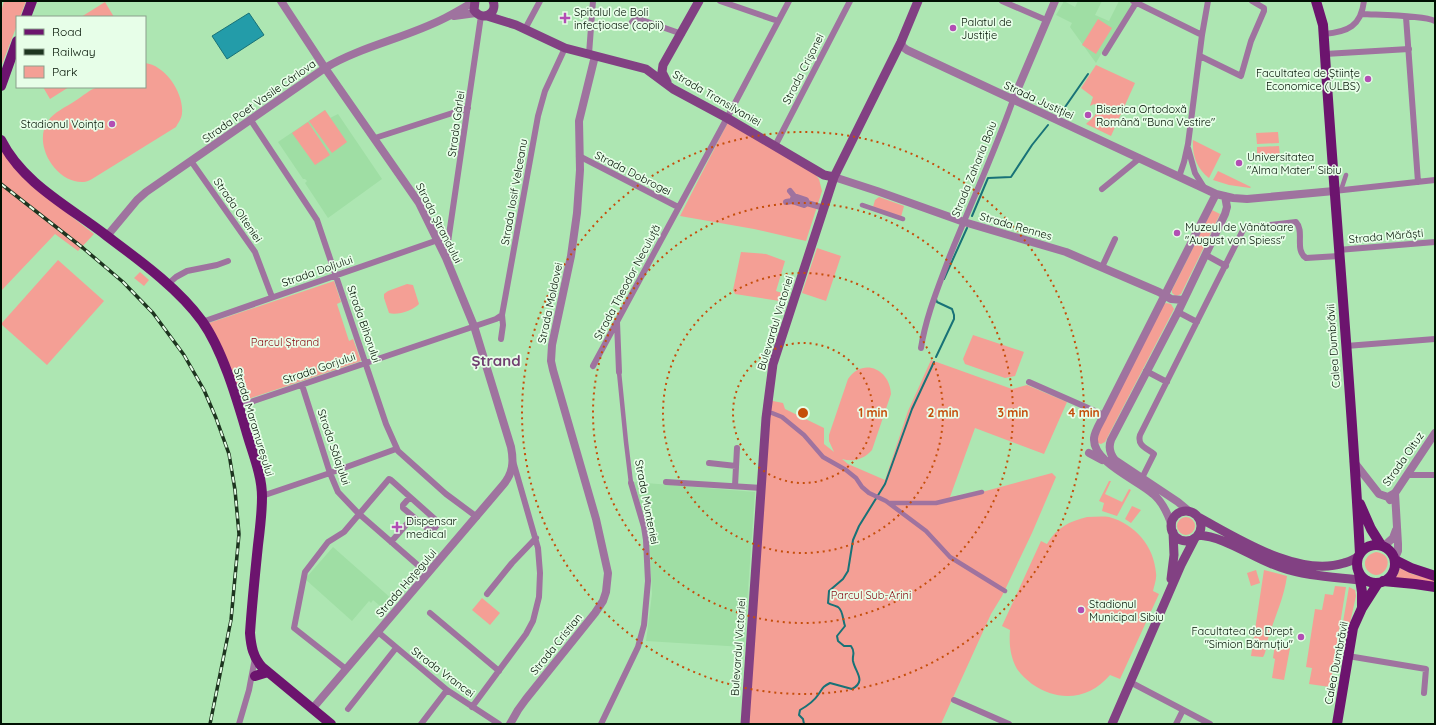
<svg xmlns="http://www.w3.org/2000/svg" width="1436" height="725" font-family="Quicksand,sans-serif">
	<rect width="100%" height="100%" fill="#ade6b2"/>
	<path fill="#9fdea4" d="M1064 1 1075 7 1078 1H1102L1095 15 1109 21 1119 1H1127L1133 4 1104 49 1096 63 1070 27 1072 23 1056 15Z
		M325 110 330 118 338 114 382 179 328 218 305 183 307 181 305 179H303L278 142Z
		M634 482 755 492 744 647 646 641 652 594 650 552 648 531Z
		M333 547 393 600 385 610 373 600 371 603 369 601 352 621 305 579Z"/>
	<path fill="#f49f95" d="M4 1H26L20 17H17V25L1 67V12Z
		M105 2 114 17H81Z
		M1098 19 1112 28 1096 54 1082 45Z
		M145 63C165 65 184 93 182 113 182 118 178 123 176 127L92 179C90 180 86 182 83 182 56 183 32 144 48 121 54 112 66 107 75 101 82 97 91 88 99 87 112 85 131 87 145 87Z
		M1096 65 1135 83 1111 136 1086 124C1091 119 1099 114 1097 106L1094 104 1090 106 1093 97 1081 88Z
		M43 87H69L50 99Z
		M325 110 347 142 332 153 309 121Z
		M308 122 330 155 315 165 292 133Z
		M728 122 814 173 819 179 822 191 806 241 754 229 680 216Z
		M1278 132 1279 143 1257 144 1256 133Z
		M1193 140 1221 154 1209 178C1197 169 1192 155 1193 140Z
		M1279 146 1280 156 1257 157V147Z
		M1 149 54 203 94 234 78 251 55 234 1 291Z
		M1218 171 1251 187 1250 188 1229 185 1213 180Z
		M879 197 904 206 901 217 873 207 875 200Z
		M1212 210 1220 214 1181 294 1176 296 1172 293V290Z
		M817 248 841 256 826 301 802 293Z
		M741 252 766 254 785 261 776 291 788 295 786 302 735 294 733 290Z
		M58 260 104 301 47 365 1 324Z
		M140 272 149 280 144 286 134 278Z
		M334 281 341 302 337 304 349 341 353 339 361 361 242 401 206 324Z
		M407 284 413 285 419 304C414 310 397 316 389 313L384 298V294L388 291Z
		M1166 303 1171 304 1174 309 1105 442 1101 444 1098 443 1096 438 1163 305Z
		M973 335 1024 352 1015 376 1005 378 965 364 963 359Z
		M931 360 1012 389 1027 385 1067 402 1044 454 975 428 950 497 982 492 1052 473 1056 477 1032 533 1002 596 991 614 941 724H745L768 400 783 403 785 409 824 428V444L834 452 829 441V435L848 379C863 357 890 369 891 394L872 450C863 460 853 462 842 459L848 464 885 480 908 411Z
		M1109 481H1111L1105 494 1122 502 1129 489 1131 490 1117 516 1102 511 1104 503 1099 501Z
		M1132 506 1141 510 1131 523 1125 519Z
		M1087 517C1094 517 1102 516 1109 517 1135 524 1154 546 1156 573 1157 579 1154 586 1153 591L1159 594 1120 679 1110 675C1090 699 1059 703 1032 684 1027 680 1021 675 1017 669 1010 656 1009 644 1010 630L1002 626 1041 541 1047 544C1056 528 1070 521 1087 517Z
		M1177 526a9 9 0 1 1 18 0a9 9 0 1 1-18 0Z
		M1376 552C1400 555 1382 586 1368 571 1361 563 1367 554 1376 552Z
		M1400 568 1412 574 1435 580V583L1395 578 1398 574Z
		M1256 570 1260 583 1251 586 1247 573Z
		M1264 570 1287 576C1284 598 1275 616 1269 636 1266 643 1267 651 1263 657L1251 656Z
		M1335 586 1346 587 1330 687 1309 684 1312 668 1306 667 1315 609 1322 610 1325 594 1333 595Z
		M1349 587 1355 590 1356 596 1350 623 1343 622Z
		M482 598 500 613 490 625 472 610Z
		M1275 645 1290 648 1284 680 1272 678 1275 659 1273 658Z"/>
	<path fill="#239ca9" stroke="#187277" d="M249 13 264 35 227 59 212 36Z"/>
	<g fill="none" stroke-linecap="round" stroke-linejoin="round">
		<path stroke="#187277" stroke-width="2" d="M1063 110 1088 74
			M972 216 988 178 1011 177 1032 145 1048 125
			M944 279 967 228
			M936 299 937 302 952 309 954 315V319L936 357
			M804 724 803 719 799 715 800 710C807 706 814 701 818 695 823 688 822 687 830 683L852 689C867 681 855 672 853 661 852 654 856 653 851 646H844L838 641 837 636 845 626C843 621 843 610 838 607 834 605 831 605 828 603L829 591 843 579 848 571 853 540 859 526 885 484 912 409 934 362"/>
		<path stroke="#9f739f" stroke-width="4.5" d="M1341 190 1346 175
			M862 205 903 219
			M619 372 626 442 631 483
			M772 413 782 417 804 435 823 457 846 470 856 478 862 487 869 493 886 501 926 531 950 557 1005 591
			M889 503H936L982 492"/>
		<path stroke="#9f739f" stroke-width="6" d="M720 1 778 21
			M1002 1 1046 20
			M1133 1 1202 35
			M1362 14C1379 15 1422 15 1435 21
			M1406 17 1418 182
			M632 22 635 19H639L682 34
			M525 29 540 1
			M1324 34C1348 32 1361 26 1364 1
			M1105 53 1136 3
			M589 54 593 1
			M1325 54 1409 49
			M1200 56 1241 76 1251 41 1264 11V8L1252 1
			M250 119 317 220 386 424 398 451 446 494 477 517
			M375 138 468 108
			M775 146 850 1
			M1188 148 1195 173 1205 189
			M579 156 678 207
			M191 161 255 252 272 297
			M1179 177 1184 162 1188 144 1202 35 1208 1
			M1102 189 1140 158
			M1334 191 1435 180
			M794 196 806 200 807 203 824 208
			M792 201 804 205 807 203
			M786 202 792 201 794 196 790 191
			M1338 250 1435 242
			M1206 255 1226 266
			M446 258 449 235 481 16
			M1102 267 1115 239
			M167 285 176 277 187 271 217 265 228 261
			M1178 312 1197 322
			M202 322 438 240 449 235
			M617 322 619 372
			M501 339 503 325 502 315
			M1346 346 1435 339
			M921 348C926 316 938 288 949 258 970 205 994 154 1013 100
			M593 366 727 118 789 1
			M1146 371 1167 382
			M1029 382 1104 415
			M302 385 330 473 338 492 358 513 428 574
			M239 406 496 319 502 315 538 116 545 91 565 48
			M709 463 736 466
			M1407 475H1435
			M1142 478 1154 454C1147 448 1137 446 1140 435L1243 230 1245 228 1296 222C1305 231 1294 250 1306 258L1339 256
			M666 482 762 488
			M735 486 737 448
			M262 496 330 473 396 449
			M391 542 413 517
			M487 594 512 563 536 538
			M430 613 499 671
			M378 632 447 690 499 724
			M1348 656 1426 669 1424 693
			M346 669 294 628 305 572 328 542 344 532 389 479 391 480 437 521 438 524 433 530H429L403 508V505L410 497
			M1130 682 1210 724
			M954 700 1009 724
			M472 707 526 634 533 621 539 597 540 573 538 548 513 461
			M348 709 396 648
			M239 724 249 690 255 658
			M421 724 447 690
			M601 724 638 647 644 625 648 581 646 540 644 527 631 483
			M1176 724 1183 710"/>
		<path stroke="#9f739f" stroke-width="8" d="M281 1 325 68 419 203 446 258 474 326 511 447C514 462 513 473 503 485L313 708
			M454 16 476 13
			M901 42 903 47 907 50 1216 194 1233 198 1247 199 1334 191
			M1013 100 1055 1
			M834 177 877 191 964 222 1066 252 1159 292 1171 299 1183 300
			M107 236 137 200 146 192 325 68C362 46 406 38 445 18 455 13 465 7 475 1
			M1089 453 1102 460
			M1112 458 1178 502 1190 512
			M1115 460C1110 454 1108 448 1111 440L1178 312 1225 214 1227 207 1225 196
			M1354 462 1379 494 1388 497 1390 500
			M1388 497 1395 493 1435 433
			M1172 526C1168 514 1163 502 1153 494 1138 480 1092 462 1094 438 1095 430 1101 422 1104 415L1216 194
			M1384 546 1393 538 1396 530
			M1395 558 1398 551V544L1395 493
			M510 724 518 710 526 699 595 613 603 601 606 592 608 573 596 519 553 370 551 361 552 345 571 256 577 213 580 170 579 121 595 56"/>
		<path stroke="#824183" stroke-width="9" d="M475 1 474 10C482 22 498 14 493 1
			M487 16 516 25 565 48 646 69 673 89 727 118 824 175 834 177
			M667 82 662 72 663 65 699 1
			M1171 526a15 15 0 1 1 30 0a15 15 0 1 1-30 0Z
			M1198 517C1237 538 1298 578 1344 563 1349 562 1354 559 1358 557
			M1198 535C1227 537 1252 558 1280 567 1308 577 1339 577 1368 581
			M1171 579 1174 555 1173 532
			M745 724 766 418 773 364 834 177 901 42 918 1
			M1112 724 1181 565 1195 538"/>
		<path stroke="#6c146e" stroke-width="10" d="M1316 1 1323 25 1324 40C1335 212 1351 382 1360 554
			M26 17 32 1
			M1 86 17 41
			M1 140C23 184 70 207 107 236 139 260 178 288 202 321 222 349 236 396 246 430 252 452 262 474 262 497 262 513 260 529 258 545 255 574 252 603 250 633 251 646 253 657 262 667L331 724
			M1360 504 1371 529 1381 545
			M1357 564a19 19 0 1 1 38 0a19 19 0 1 1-38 0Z
			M1395 560 1411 568 1435 576
			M1359 573 1362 592V608
			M1383 581 1415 584 1435 587
			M255 676 268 672
			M1337 724 1353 628 1362 608 1378 583"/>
		<g stroke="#1d341f" stroke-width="3.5">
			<path id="rail" d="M1 184 83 248 123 282 153 313 184 355 204 390 216 418 229 454 235 490 239 534 231 620 210 724"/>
		</g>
		<use href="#rail" stroke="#e7fee8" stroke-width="2" stroke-dasharray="6" stroke-linecap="butt"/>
	</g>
	<g fill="none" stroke="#c54e0a" stroke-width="2" stroke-dasharray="2 4">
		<circle cx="803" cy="413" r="70"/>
		<circle cx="803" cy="413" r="140"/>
		<circle cx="803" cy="413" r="210"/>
		<circle cx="803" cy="413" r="281"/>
	</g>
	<g fill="#b24eb4" stroke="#e7fee8" stroke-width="1.5">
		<path d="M563 12h4v4h4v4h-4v4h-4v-4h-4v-4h4z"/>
		<circle cx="953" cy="28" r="4"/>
		<circle cx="1368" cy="79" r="4"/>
		<circle cx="1088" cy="115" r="4"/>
		<circle cx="112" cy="124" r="4"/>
		<circle cx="1239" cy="163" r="4"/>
		<circle cx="1177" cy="233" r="4"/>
		<path d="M395 521h4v4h4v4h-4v4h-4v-4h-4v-4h4z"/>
		<circle cx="1081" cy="610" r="4"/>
		<circle cx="1301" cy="637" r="4"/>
	</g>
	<g text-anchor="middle" stroke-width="3.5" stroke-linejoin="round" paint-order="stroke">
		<g font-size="11" fill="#001102" stroke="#e7fee8" text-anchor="start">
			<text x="574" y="16">Spitalul de Boli<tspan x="574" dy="13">infecțioase (copii)</tspan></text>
			<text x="961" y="26">Palatul de<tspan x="961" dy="13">Justiție</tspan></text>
			<text x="1360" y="77" text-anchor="end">Facultatea de Științe<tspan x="1360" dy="13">Economice (ULBS)</tspan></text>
			<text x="1096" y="113">Biserica Ortodoxă<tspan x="1096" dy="13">Română "Buna Vestire"</tspan></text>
			<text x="104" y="128" text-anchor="end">Stadionul Voința</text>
			<text x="1247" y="161">Universitatea<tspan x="1247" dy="13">"Alma Mater" Sibiu</tspan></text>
			<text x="1185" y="231">Muzeul de Vânătoare<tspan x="1185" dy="13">"August von Spiess"</tspan></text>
			<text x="406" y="525">Dispensar<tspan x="406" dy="13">medical</tspan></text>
			<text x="1089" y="608">Stadionul<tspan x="1089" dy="13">Municipal Sibiu</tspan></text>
			<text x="1293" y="635" text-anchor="end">Facultatea de Drept<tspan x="1293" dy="13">"Simion Bărnuțiu"</tspan></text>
		</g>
		<g font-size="11" fill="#001102" stroke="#e7fee8">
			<text transform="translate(803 69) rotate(-63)" y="4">Strada Crișanei</text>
			<text transform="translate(717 98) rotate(30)" y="4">Strada Transilvaniei</text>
			<text transform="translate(1039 100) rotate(25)" y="4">Strada Justiției</text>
			<text transform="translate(259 101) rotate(-35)" y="4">Strada Poet Vasile Cârlova</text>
			<text transform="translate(456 124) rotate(-82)" y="4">Strada Gârlei</text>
			<text transform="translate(974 169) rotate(-68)" y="4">Strada Zaharia Boiu</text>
			<text transform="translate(633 173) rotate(27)" y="4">Strada Dobrogei</text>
			<text transform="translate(514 192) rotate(-80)" y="4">Strada Iosif Velceanu</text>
			<text transform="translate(238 210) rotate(55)" y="4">Strada Olteniei</text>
			<text transform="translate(439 223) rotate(63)" y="4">Strada Ștrandului</text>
			<text transform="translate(1016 226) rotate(16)" y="4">Strada Rennes</text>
			<text transform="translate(1386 236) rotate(-5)" y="4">Strada Mărăști</text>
			<text transform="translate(317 271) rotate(-19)" y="4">Strada Doljului</text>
			<text transform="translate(627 282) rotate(-62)" y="4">Strada Theodor Neculuță</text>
			<text transform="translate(550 303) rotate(-78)" y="4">Strada Moldovei</text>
			<text transform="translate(775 323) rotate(-73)" y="4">Bulevardul Victoriei</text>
			<text transform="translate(364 324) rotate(71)" y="4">Strada Bihorului</text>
			<text transform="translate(1333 346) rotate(-94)" y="4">Calea Dumbrăvii</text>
			<text transform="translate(319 368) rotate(-19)" y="4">Strada Gorjului</text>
			<text transform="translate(254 422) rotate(73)" y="4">Strada Maramureșului</text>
			<text transform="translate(334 447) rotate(71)" y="4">Strada Sălajului</text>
			<text transform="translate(1403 459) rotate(-55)" y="4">Strada Oituz</text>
			<text transform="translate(647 502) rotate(79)" y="4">Strada Munteniei</text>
			<text transform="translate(406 583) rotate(-49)" y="4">Strada Hațegului</text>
			<text transform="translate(556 644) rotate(-51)" y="4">Strada Cristian</text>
			<text transform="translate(738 647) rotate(-86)" y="4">Bulevardul Victoriei</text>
			<text transform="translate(1336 663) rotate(-79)" y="4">Calea Dumbrăvii</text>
			<text transform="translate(443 672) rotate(37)" y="4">Strada Vrancei</text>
		</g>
		<g font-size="11" fill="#87070f" stroke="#e7fee8">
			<text x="285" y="346">Parcul Ștrand</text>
			<text x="871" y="599">Parcul Sub-Arini</text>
		</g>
		<g font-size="15" font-weight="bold" fill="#703e70" stroke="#e7fee8">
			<text x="496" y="366">Ștrand</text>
		</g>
	</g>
	<circle cx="803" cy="413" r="6" fill="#c54e0a" stroke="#e7fee8" stroke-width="2"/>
	<g font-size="12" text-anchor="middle" font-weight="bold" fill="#c54e0a" stroke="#e7fee8" stroke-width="3.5" stroke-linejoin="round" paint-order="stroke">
		<text x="873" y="417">1 min</text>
		<text x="943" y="417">2 min</text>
		<text x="1013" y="417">3 min</text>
		<text x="1084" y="417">4 min</text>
	</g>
	<rect width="1436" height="725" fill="none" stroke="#001102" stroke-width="4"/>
	<rect x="16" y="16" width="130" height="72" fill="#e7fee8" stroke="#8b9f8c"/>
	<rect x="24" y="29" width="20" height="6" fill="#6c146e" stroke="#8b9f8c"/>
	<text x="52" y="36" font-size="12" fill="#001102">Road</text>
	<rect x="24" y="49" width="20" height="6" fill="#1d341f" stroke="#8b9f8c"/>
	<text x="52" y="56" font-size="12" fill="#001102">Railway</text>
	<rect x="24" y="66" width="20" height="12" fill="#f49f95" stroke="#8b9f8c"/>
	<text x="52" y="76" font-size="12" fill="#001102">Park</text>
</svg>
